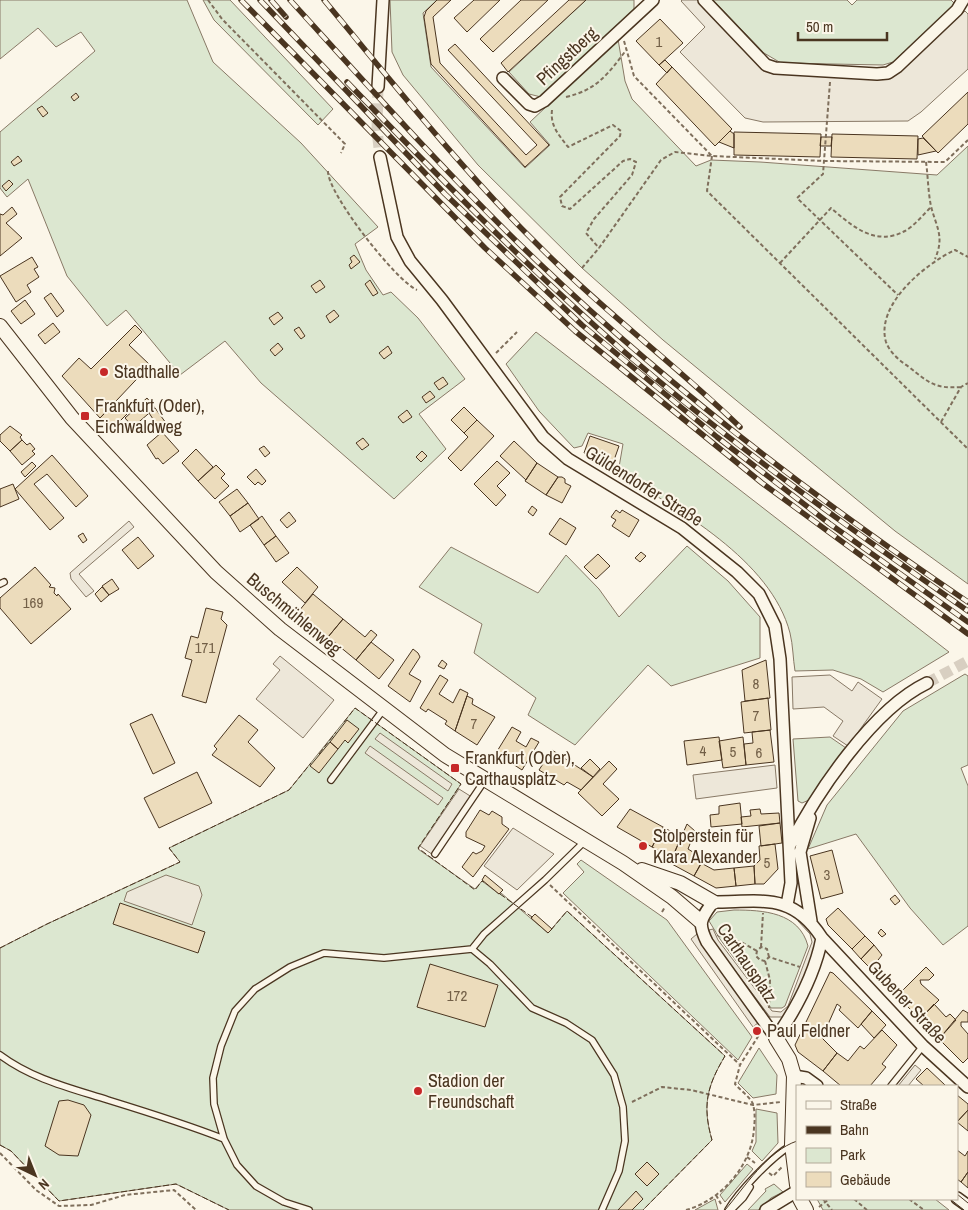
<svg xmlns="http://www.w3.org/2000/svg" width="968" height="1210" font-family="'Archivo Narrow',sans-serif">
	<rect width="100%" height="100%" fill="#fbf6e9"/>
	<path fill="#dce7d0" stroke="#887966" d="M0 0H187L213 62 301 143 378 227 355 244 366 270 383 295 391 292 418 318 465 379 419 414 446 449 394 499 261 383 225 341 180 375 126 310 107 326 67 276 28 179 7 197 0 188V132L95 51 81 32 56 47 38 28 0 59Z
		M203 0H230L333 109 318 125 214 20Z
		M390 0H437L423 13 431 67 525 168 550 145 530 122 618 39 625 81 632 99 696 166 711 160 760 162 937 175 968 146V584L895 531 663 340 582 268 478 165 403 75 392 52Z
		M586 0H634V9L541 97 529 94 509 72Z
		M713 0H847L852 5 857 0H951L954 3 952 8 893 62 883 65 781 63 764 53Z
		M536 332 949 652 883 692 861 679 833 670 795 671C793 659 793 645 790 633 771 560 678 509 618 473L623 444 588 433 582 446 574 448 539 411 506 364Z
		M687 546 728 581 760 617V658L671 686 648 665 575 745 528 715 536 698 474 653 482 624 419 587 451 547 538 593 566 555 599 589 619 617Z
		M965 674 968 676V765L961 768 968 786V926L943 945 910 908 856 834 808 849 827 805 903 711Z
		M355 708 461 784 418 849 475 889 482 881 499 894 501 893 548 933 567 911 725 1056C707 1086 702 1106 712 1140L643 1210H229L176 1184 59 1201 11 1151 0 1145V948L47 924 180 862 169 848 289 790Z
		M830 737 846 748 809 800 802 803 798 801 793 739Z
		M581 860 667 920 752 1037 738 1060 563 893 584 872 577 864Z
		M734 910C763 910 799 912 808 946L785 1006 782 1008H771L720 939 709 921 717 912Z
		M759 1048 777 1075 776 1094 753 1098 738 1083Z
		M756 1109 777 1113 778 1143 762 1161 752 1151 756 1142Z
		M747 1164 753 1169 725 1202 720 1195Z
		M774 1184 783 1192 771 1198 758 1210H748L766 1191 765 1189Z
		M715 1199 718 1210H695Z
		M817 1199H935L949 1210H823Z"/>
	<path fill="#ede7d9" stroke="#887966" d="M682 0H698L762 67 899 71 965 11 968 14V69L921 112 908 121 763 122 745 118 680 52 705 27 681 1Z
		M129 521 134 527 79 574 94 591 86 597 71 579 70 573Z
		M280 656 334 700 303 738 256 699 280 670 273 664Z
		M830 675 852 691 858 682 882 699 848 746 833 736 843 721 824 707 793 709 792 677Z
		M380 733 452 784 448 791 375 739Z
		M370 746 443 798 438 805 365 753Z
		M775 765 777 788 696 799 693 775Z
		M459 789 475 799 436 857 420 846Z
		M513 828 554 854 517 890 484 866Z
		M166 875 199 886 202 895 192 925 124 901 127 892Z
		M801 919 817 941 815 953 790 1012 783 1017H770L709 936V930L713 929 718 940 772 1011 781 1012 788 1006 812 942 810 934 798 921Z
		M697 934 759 1022 753 1027 691 939Z
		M915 1065 921 1070 908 1086H898Z"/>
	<path fill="#ecdcbc" stroke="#4a3520" d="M437 0H451L433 17 440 63 526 155 537 145 448 50 455 44 549 145 525 167 431 64 424 17 426 11Z
		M474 0H500L467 32 454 18Z
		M521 0H548L493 52 480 39Z
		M569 0H586L508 72 501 63Z
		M660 19 683 43 659 65 636 41Z
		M665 60 672 67 667 73 659 65Z
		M672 67 732 129 715 146 656 84Z
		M968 92V124L938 153 922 136Z
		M76 93 79 97 74 101 71 97Z
		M42 106 48 113 43 117 37 109Z
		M730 131 734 134V148L719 142Z
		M734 132 821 134 820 157 734 155Z
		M832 134 918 136 917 159 831 157Z
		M821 137H832L831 146H820Z
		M923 138 936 151 918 155V139Z
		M18 156 22 161 14 166 11 162Z
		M9 180 13 184 6 191 2 186Z
		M12 207 17 214 6 223 22 238 0 256V214L3 215Z
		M354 255 360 262 351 269 349 265 352 262 350 258Z
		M32 257 38 267 34 269 39 277 27 285 31 292 16 302 0 276Z
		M320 280 325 287 316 293 311 286Z
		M370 280 378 293 373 296 365 284Z
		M51 293 64 311 57 317 44 298Z
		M25 300 35 314 21 324 11 311Z
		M334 310 339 316 330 323 326 316Z
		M278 312 283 318 274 325 269 318Z
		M53 323 60 332 45 344 38 335Z
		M135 325 142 332 129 345 150 365 100 418 62 376 79 358 91 369Z
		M299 327 305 336 301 339 294 330Z
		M278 343 283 349 275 356 270 350Z
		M388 346 392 353 384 359 379 353Z
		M443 377 448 384 439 390 434 383Z
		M430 391 435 397 426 403 422 397Z
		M147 398 155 408 133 427 125 418Z
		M125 404 131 410 111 430 100 418 112 406 118 412Z
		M464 407 477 420 464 433 451 420Z
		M155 408 166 423 159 428 149 413Z
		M407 410 412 417 403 423 398 417Z
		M477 420 494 436 461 471 448 458 468 437 464 433Z
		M10 426 22 435 20 437 22 440 10 451 0 441V435Z
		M162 432 179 451 163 464 158 458 156 459 147 445Z
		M590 436 619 446 613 463 584 453Z
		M363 438 369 445 362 450 356 443Z
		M22 440 27 445 30 443 35 449 32 451 35 454 22 465 10 451Z
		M514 441 537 463 526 480 500 456Z
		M264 446 270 453 265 457 259 449Z
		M196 449 213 467 198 481 182 463Z
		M422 451 427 456 421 462 416 457Z
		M52 455 88 496 76 507 47 474 34 484 64 518 50 530 15 489Z
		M497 461 510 473 497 486 506 495 496 506 474 484Z
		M32 462 36 466 25 477 21 472Z
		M537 463 558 477 546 495 525 481Z
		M216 465 225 474 221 478 229 486 215 499 198 481Z
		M256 469 266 481 262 485 258 482 255 485 247 477Z
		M558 477H562L565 479V483L571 486 562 503 546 495Z
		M13 484 19 499 0 507V489Z
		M237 489 248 503 230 516 219 502Z
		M248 503 259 519 240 532 230 516Z
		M532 506 537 510 533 516 528 512Z
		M616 510 620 513 622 510 639 520 629 537 612 526 616 520 611 517Z
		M289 512 296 521 287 528 280 520Z
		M262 516 276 536 264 545 250 525Z
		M560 518 576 528 566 545 549 534Z
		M83 533 87 540 83 543 78 536Z
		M276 536 289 553 276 562 264 545Z
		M138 537 154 556 138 569 122 550Z
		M641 552 646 556 640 562 635 558Z
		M598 554 610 566 596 579 584 567Z
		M35 567 51 585 49 587 55 588 54 593 57 596 58 594 71 609 31 644 0 608V598Z
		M297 567 318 587 305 603 282 582Z
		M112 579 119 589 109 595 102 586Z
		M102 587 109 595 101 602 95 594Z
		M313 594 343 619 328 637 298 612Z
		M206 608 223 612 221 619 227 625 206 703 182 696 192 660 185 658 191 636 198 638Z
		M343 619 365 637 371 630 377 635 356 660 328 637Z
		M371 642 394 660 379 679 356 660Z
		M413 649 418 653 420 657 409 674 421 681 410 702 388 686Z
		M442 660 447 664 444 669 438 666Z
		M766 660 770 698 745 701 742 670Z
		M440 675 448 680 439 694 453 703 460 689 468 693 455 731 445 724 447 721 428 709 426 712 420 708Z
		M467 696 473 699 472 704 495 717 477 745 455 731Z
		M768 698 771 730 744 733 741 702Z
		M152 714 175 763 153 774 130 724Z
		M239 715 258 730 248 742 275 768 260 787 212 755 217 749 214 746Z
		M347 720 359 729 348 743 345 740 338 749 330 742Z
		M512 727 521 732 516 741 526 747 531 738 539 742 522 770 496 753Z
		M770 730 774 762 746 765 744 744 753 743 752 732Z
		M719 737 722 760 687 765 684 741Z
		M743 737 746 765 723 768 719 741Z
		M330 742 338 749 319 773 310 766Z
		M552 750 593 777 581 790 567 782 564 785 539 770Z
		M590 759 600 769 593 777 581 768Z
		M609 761 617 769 603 784 619 799 602 816 578 793Z
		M197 772 212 803 159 828 144 798Z
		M740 803 742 824 711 827 710 815 719 814V806Z
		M630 809 663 827 652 847 617 827Z
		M760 809 761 814 779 813 780 823 742 827 741 817 751 816 750 810Z
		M480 810 489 815 492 811 502 817V824L509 829 473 877 462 867 473 852 476 854 482 851 485 846 466 837V832Z
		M780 823 782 843 761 846 759 826Z
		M687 824 695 831 688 849 704 859 694 876 670 863Z
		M663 827 681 837 670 863 666 860 665 854 652 847Z
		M775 844 778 869 764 884H755L754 866 760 860 759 846Z
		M832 850 843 893 821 899 810 856Z
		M701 863 714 870 734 868 736 886 716 888 694 876Z
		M754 866 755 884 736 886 734 868Z
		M485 875 503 890 499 894 482 880Z
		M895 895 900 901 895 905 890 899Z
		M120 903 205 932 198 953 113 924Z
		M838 908 865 936 852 949 828 925 826 919Z
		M535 914 552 929 548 933 531 918Z
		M881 929 886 934 882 937 878 933Z
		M865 936 874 945 861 959 852 949Z
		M874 945 882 955 871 969 861 959Z
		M430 964 498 985 485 1027 417 1007Z
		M926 967 934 975 929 980H920L921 984 939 1000 920 1019 897 996Z
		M830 972 833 973 872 1011 858 1028 839 1010 841 1007 837 1004 822 1038 837 1053 823 1071 798 1052 795 1045Z
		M934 1004 946 1017 950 1014 956 1020 939 1039 920 1019Z
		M963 1010 968 1013V1022H961V1026L968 1034V1058L963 1063 939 1039Z
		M872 1011 886 1025 874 1038 861 1024Z
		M882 1030 897 1045 882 1064 886 1067 870 1086H841L823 1071 837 1053 848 1061 860 1046 864 1049Z
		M927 1068 945 1085 944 1086H924L916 1079Z
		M957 1095 968 1104V1110L957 1122Z
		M68 1100 84 1105 91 1115 78 1156 59 1155 45 1146 59 1101Z
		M968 1110V1131L957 1122Z
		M957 1150 965 1156 968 1151V1172L961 1182 957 1179Z
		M647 1162 659 1174 647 1186 635 1174Z
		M968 1172V1188L961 1182Z
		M636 1191 643 1199 632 1210H618Z"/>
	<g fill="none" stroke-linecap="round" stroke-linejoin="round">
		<path stroke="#d8cfc1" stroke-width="11" stroke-dasharray="11 5.5" stroke-linecap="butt" d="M378 87 377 130 380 157
			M927 683 968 661"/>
		<g stroke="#4a3520" stroke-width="8">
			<path id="service" d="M0 584 4 582
				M331 780 383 710
				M435 854 485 780
				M472 949 484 934 545 880 585 841
				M0 1055C32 1079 70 1088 108 1100 147 1112 186 1124 224 1139
				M891 1086 923 1046
				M309 1210 284 1202 256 1186 237 1165 224 1139 214 1104 213 1078 221 1046 235 1011 255 989 290 967 324 953 384 958 472 949 490 964 532 1008 566 1023 592 1040 614 1075 623 1107 625 1141 619 1171 602 1210
				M728 1210C739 1191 771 1158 790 1146
				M731 1210 743 1198 750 1187"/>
		</g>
		<g stroke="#4a3520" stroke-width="14">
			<path id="minor" d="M704 0 766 65 775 68 877 74 888 73 897 67 957 10 963 0
				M503 78 529 104 535 106 544 101 653 0
				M378 87 383 0
				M380 157 397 237 410 261 442 300 543 437 568 459 682 528 737 572 759 594 775 626 780 659 791 883 787 905
				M810 818 800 852 811 921
				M790 845C817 792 873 709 927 683
				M822 938C815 973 796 1009 776 1038L707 942C697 922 701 919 713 902 762 902 792 892 822 938L923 1046 968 1087
				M794 1076 806 1078 817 1086
				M957 1198 968 1206
				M766 1210 797 1191"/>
		</g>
		<g stroke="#4a3520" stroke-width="16">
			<path id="tertiary" d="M0 326 72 418 216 572 280 629 445 755 623 863 672 897 700 921
				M642 870 680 883 713 902
				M776 1038 789 1059 794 1076 792 1145 797 1185
				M800 1199 806 1210"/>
		</g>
		<path stroke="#7f6f5c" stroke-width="2" stroke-dasharray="4 2.5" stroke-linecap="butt" d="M208 0 222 19 345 144 341 153
			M624 41 634 76 712 156
			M830 82 823 174 797 198 898 295
			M566 97C597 90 608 74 627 49
			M552 110C550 126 559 135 568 147L613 125 621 131 620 136 560 197 562 206 570 209 623 161 630 159 636 162 632 175 594 219 586 233 599 248
			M712 156 707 191 968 449
			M926 162C928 176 928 192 931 206 936 227 945 236 935 259
			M328 171C327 193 396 281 417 290
			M780 263 831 208C852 226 875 247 905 231 914 226 924 214 931 207
			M582 268 599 248 661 160 675 152 712 156 824 161 945 162 968 140
			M496 353 517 332
			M961 387C935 389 929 383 909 367 900 361 890 353 886 342 875 305 925 264 955 250L968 257
			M941 422 961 387 968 383
			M550 885 739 1064
			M662 912 665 907
			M717 935 743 943 757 951
			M761 947 763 913
			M769 957 767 949 761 947 757 951 756 956 760 960 765 961 769 957 800 967
			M765 961 770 980 769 1008
			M632 1102 662 1087 691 1090 753 1105 781 1102
			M0 1153 36 1190 59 1206 91 1205 125 1195 174 1190 196 1210
			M747 1157 755 1163
			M769 1173 773 1176 782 1167
			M716 1195 721 1204
			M823 1199 832 1210
			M843 1199H844
			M854 1199 867 1210
			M909 1199 924 1210
			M819 1207 829 1199
			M686 1210C722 1200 752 1165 754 1128 755 1120 755 1112 753 1104 750 1097 740 1090 735 1084L740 1065 759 1035"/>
		<use href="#service" stroke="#fbf6e9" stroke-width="5.5"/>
		<use href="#minor" stroke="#fbf6e9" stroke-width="11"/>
		<use href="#tertiary" stroke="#fbf6e9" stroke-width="14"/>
		<path stroke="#4a3520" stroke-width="1" d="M957 1194 968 1203
			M950 1199 964 1210
			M725 1210C745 1187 767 1151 797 1141"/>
		<g stroke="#4a3520" stroke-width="5.5">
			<path id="rail" d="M241 0 485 248 575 331 762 483 968 634
				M260 0 445 194 582 325 717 437 830 524 968 622
				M271 0 286 17
				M290 0C371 89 451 179 538 262 670 388 817 500 968 602
				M324 0C393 83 461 169 538 245 602 310 675 364 740 427
				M347 82C436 174 525 265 621 349 731 444 849 528 968 611"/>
		</g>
		<use href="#rail" stroke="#fbf6e9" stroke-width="4" stroke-dasharray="11" stroke-linecap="butt"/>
		<path stroke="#4a3520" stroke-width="1" stroke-dasharray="6 2.5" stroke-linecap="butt" d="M344 722 355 708 461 784 418 848 475 890 482 881 484 882
			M319 754 336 732
			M500 894 532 917V920
			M551 930 567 911 725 1056C707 1086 702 1105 712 1140L643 1210
			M0 948 47 924 180 862 169 848 289 790 311 763
			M0 1145 11 1151 59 1201 176 1184 229 1210"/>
	</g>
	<g fill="#c62828" stroke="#fbf6e9" stroke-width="2">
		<circle cx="104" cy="372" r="5"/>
		<rect x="80" y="411" width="10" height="10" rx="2.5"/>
		<rect x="450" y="763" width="10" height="10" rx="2.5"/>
		<circle cx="643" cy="846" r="5"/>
		<circle cx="757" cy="1031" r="5"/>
		<circle cx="418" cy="1091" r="5"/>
	</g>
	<g text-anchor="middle" stroke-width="4" stroke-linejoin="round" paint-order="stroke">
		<g font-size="15" fill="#725f47">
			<text x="659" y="47">1</text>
			<text x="33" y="608">169</text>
			<text x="205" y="653">171</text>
			<text x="756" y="689">8</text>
			<text x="756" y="721">7</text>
			<text x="474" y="729">7</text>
			<text x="703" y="756">4</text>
			<text x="733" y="757">5</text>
			<text x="759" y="758">6</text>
			<text x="767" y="868">5</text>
			<text x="827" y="880">3</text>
			<text x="457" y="1001">172</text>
		</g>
		<g font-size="18" fill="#4a3520" stroke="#fbf6e9">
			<text transform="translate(567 56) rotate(-43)" y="6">Pfingstberg</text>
			<text transform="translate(644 486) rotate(32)" y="6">Güldendorfer Straße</text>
			<text transform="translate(294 614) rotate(40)" y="6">Buschmühlenweg</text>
			<text transform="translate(747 963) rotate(56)" y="6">Carthausplatz</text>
			<text transform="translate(907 1002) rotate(47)" y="6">Gubener Straße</text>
		</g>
		<g font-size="18" fill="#4a3520" stroke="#fbf6e9" text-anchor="start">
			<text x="114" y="378">Stadthalle</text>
			<text x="95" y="412">Frankfurt (Oder),<tspan x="95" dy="21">Eichwaldweg</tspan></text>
			<text x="465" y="764">Frankfurt (Oder),<tspan x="465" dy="21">Carthausplatz</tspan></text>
			<text x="653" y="842">Stolperstein für<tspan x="653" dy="21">Klara Alexander</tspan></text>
			<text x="767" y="1037">Paul Feldner</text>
			<text x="428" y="1087">Stadion der<tspan x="428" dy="21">Freundschaft</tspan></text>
		</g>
	</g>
	<rect x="796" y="1085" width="162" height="115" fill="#fbf6e9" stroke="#b4a999"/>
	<rect x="806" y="1101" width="25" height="8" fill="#fbf6e9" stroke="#b4a999"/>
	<text x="840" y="1110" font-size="15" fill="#4a3520">Straße</text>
	<rect x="806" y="1126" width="25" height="8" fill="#4a3520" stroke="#b4a999"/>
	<text x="840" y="1135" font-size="15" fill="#4a3520">Bahn</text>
	<rect x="806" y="1148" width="25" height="15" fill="#dce7d0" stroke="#b4a999"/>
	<text x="840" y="1160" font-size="15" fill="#4a3520">Park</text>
	<rect x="806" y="1172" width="25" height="15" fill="#ecdcbc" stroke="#b4a999"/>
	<text x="840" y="1185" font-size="15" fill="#4a3520">Gebäude</text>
	<g transform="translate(35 1175) rotate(137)" stroke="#fbf6e9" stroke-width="4" paint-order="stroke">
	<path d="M0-4L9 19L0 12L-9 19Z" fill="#4a3520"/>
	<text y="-8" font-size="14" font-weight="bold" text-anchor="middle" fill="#4a3520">N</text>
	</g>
	<path d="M798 32v8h89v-8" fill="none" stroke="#4a3520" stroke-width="2.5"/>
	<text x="806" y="32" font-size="15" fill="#4a3520" stroke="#fbf6e9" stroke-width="4" paint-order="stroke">50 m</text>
</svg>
